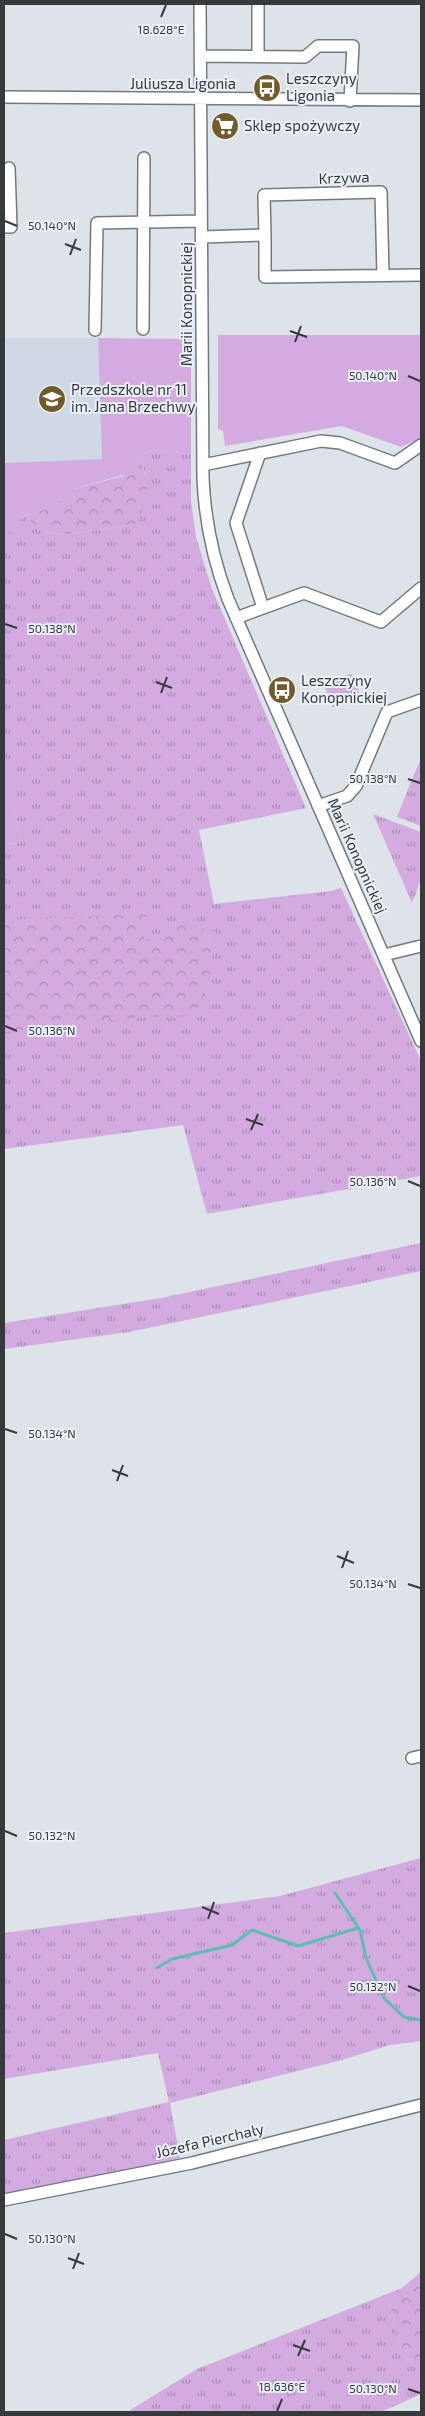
<svg xmlns="http://www.w3.org/2000/svg" width="425" height="2416" font-family="'Exo 2',sans-serif">
	<defs>
		<pattern id="grass-tufts" width="24" height="20" patternUnits="userSpaceOnUse" patternTransform="scale(1.25)"><rect width="24" height="20" fill="#d3abe0"/><path d="M3 7l-1-3M5 7V3M7 7l1-3M15 17l-1-3M17 17v-4M19 17l1-3" fill="none" stroke="#ac8cb7"/></pattern>
		<pattern id="forest-crowns" width="20" height="18" patternUnits="userSpaceOnUse" patternTransform="scale(1.25)"><rect width="20" height="18" fill="#d3abe0"/><path d="M2 6a3 3 0 1 1 6 0M12 15a3 3 0 1 1 6 0" fill="none" stroke="#ac8cb7"/></pattern>
	</defs>
	<rect width="100%" height="100%" fill="#dde3e9"/>
	<path fill="#ced9e5" d="M4 338H98L102 459 4 463Z"/>
	<path fill="url(#grass-tufts)" d="M153 450 191 454V501L196 537 212 589 306 808 199 830 214 904 331 891 341 888 421 1061V1176L207 1214 183 1125 4 1149V844L21 843 4 751V532L7 534 25 515 37 529 62 535 136 524 145 473 139 456Z
		M352 674 361 699 333 707 323 682Z
		M412 779 421 780V826L397 817Z
		M373 814 421 832V879L412 903Z
		M421 1243V1271L129 1332 4 1349V1323L161 1298Z
		M421 1858V2041L390 2045 342 2060 170 2103 180 2158 4 2196V2140L169 2102 158 2053 4 2079V1933L280 1896Z
		M387 2294 402 2353 421 2372V2394L381 2412H127L197 2369Z"/>
	<path fill="url(#forest-crowns)" d="M139 456C150 485 149 496 137 524L62 535 37 529 25 515 53 507 74 489 123 476Z
		M421 759V780L412 779Z
		M147 914 144 940 185 924 216 932 208 989 193 1016 144 1017 4 1032V920Z
		M421 2272V2372L402 2353 387 2294 402 2288Z"/>
	<path fill="#d3abe0" d="M218 335H421V438L401 447 342 426 225 446 223 431 218 429Z
		M98 338 191 339V454L153 450 139 456 130 473 74 489 53 507 25 515 7 535 4 532V463L102 459Z
		M4 759H6L21 843 4 844Z"/>
	<g fill="none" stroke-linecap="round" stroke-linejoin="round">
		<path stroke="#5ebeb2" stroke-width="3" d="M335 1893 360 1930 366 1958 384 1998 404 2017 421 2020
			M157 1968 172 1959 232 1945 252 1930 298 1946 358 1928"/>
		<g stroke="#74797f" stroke-width="14">
			<path id="minor" d="M200 4 203 479C205 521 213 560 228 599L421 1041
				M201 56 305 57 318 46H353L350 101
				M258 56V4
				M4 97 421 100
				M4 227H11L9 168
				M265 235 264 195 381 192 383 275
				M202 237 265 235V277L421 275
				M143 329 144 158
				M95 330 97 223 201 221
				M260 453 236 523 263 608
				M203 465 321 441 340 443 395 463 421 445
				M236 618 304 593 381 622 421 588
				M318 806 347 796 356 786 387 712 421 700
				M384 955 421 946
				M412 1758 421 1756
				M4 2200 192 2163 421 2105"/>
		</g>
		<use href="#minor" stroke="#fff" stroke-width="11"/>
	</g>
	<path fill="none" stroke="#373a3c" stroke-width="2" d="M161 17 166 5M5 221 17 226M65 244 81 250M70 255 76 239M290 331 307 337M295 342 301 326M408 376 420 381M5 624 17 628M156 682 172 688M161 693 167 677M408 779 420 783M5 1026 17 1031M246 1119 263 1125M251 1130 258 1114M408 1181 420 1186M5 1429 17 1433M112 1470 128 1476M117 1481 123 1465M337 1556 354 1563M342 1568 348 1551M408 1584 420 1588M5 1831 17 1836M202 1907 219 1914M208 1919 214 1902M408 1986 420 1991M5 2234 17 2239M68 2258 84 2264M73 2269 79 2253M293 2345 310 2351M298 2356 305 2340M408 2389 420 2393M277 2411 282 2399"/>
	<defs>
		<g id="bus-disc" transform="scale(1.4375)"><circle r="9.5" fill="#715b2a" stroke="#eaf0f7"/><path d="M-5-6H5V4H4V6H2V4H-2V6H-4V4H-5ZM-3.5-4V0h7V-4ZM-3.5 1.2v1.5H-2V1.2ZM2 1.2v1.5H3.5V1.2Z" fill="#fff"/></g>
		<g id="supermarket-disc" transform="scale(1.4375)"><circle r="9.5" fill="#715b2a" stroke="#eaf0f7"/><path d="M-6-5.5h2.5l.6 2H6L4.5 2H-2.5L-4.4-4H-6ZM-1.5 3.2a1.3 1.3 0 1 0 .1 0ZM3 3.2a1.3 1.3 0 1 0 .1 0Z" fill="#fff"/></g>
		<g id="school-disc" transform="scale(1.4375)"><circle r="9.5" fill="#715b2a" stroke="#eaf0f7"/><path d="M0-5L7-2L0 1L-7-2ZM-4 1L0 2.5L4 1V4Q0 6-4 4Z" fill="#fff"/></g>
	</defs>
	<g fill-rule="evenodd">
		<use href="#bus-disc" x="267" y="88"/>
		<use href="#supermarket-disc" x="225" y="126"/>
		<use href="#school-disc" x="52" y="399"/>
		<use href="#bus-disc" x="282" y="690"/>
	</g>
	<g text-anchor="middle" stroke-width="4" stroke-linejoin="round" paint-order="stroke">
		<g font-size="15" fill="#373a3c" stroke="#eaf0f7" text-anchor="start">
			<text x="286" y="84">Leszczyny<tspan x="286" dy="17">Ligonia</tspan></text>
			<text x="244" y="131">Sklep spożywczy</text>
			<text x="71" y="395">Przedszkole nr 11<tspan x="71" dy="17">im. Jana Brzechwy</tspan></text>
			<text x="301" y="686">Leszczyny<tspan x="301" dy="17">Konopnickiej</tspan></text>
		</g>
		<g font-size="15" fill="#373a3c" stroke="#eaf0f7">
			<text x="183" y="89">Juliusza Ligonia</text>
			<text transform="translate(344 178) rotate(-2)" y="5">Krzywa</text>
			<text transform="translate(187 304) rotate(-90)" y="5">Marii Konopnickiej</text>
			<text transform="translate(357 856) rotate(66)" y="5">Marii Konopnickiej</text>
			<text transform="translate(210 2141) rotate(-13)" y="5">Józefa Pierchały</text>
		</g>
	</g>
	<g font-size="12" text-anchor="middle" fill="#373a3c" stroke="#eaf0f7" stroke-width="4" stroke-linejoin="round" paint-order="stroke">
		<text x="161" y="34">18.628°E</text>
		<text x="52" y="230">50.140°N</text>
		<text x="373" y="380">50.140°N</text>
		<text x="52" y="633">50.138°N</text>
		<text x="373" y="783">50.138°N</text>
		<text x="52" y="1035">50.136°N</text>
		<text x="373" y="1186">50.136°N</text>
		<text x="52" y="1438">50.134°N</text>
		<text x="373" y="1588">50.134°N</text>
		<text x="52" y="1840">50.132°N</text>
		<text x="373" y="1991">50.132°N</text>
		<text x="52" y="2243">50.130°N</text>
		<text x="282" y="2391">18.636°E</text>
		<text x="373" y="2393">50.130°N</text>
	</g>
	<rect width="425" height="2416" fill="none" stroke="#373a3c" stroke-width="10"/>
</svg>
